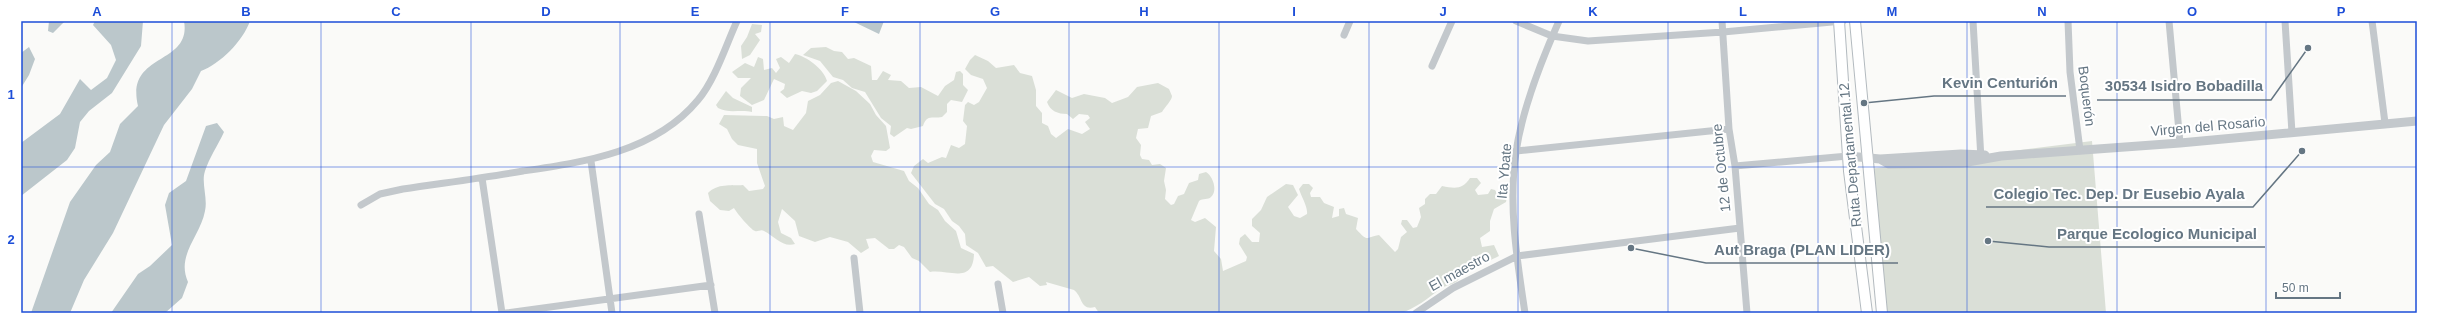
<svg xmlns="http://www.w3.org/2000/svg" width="2438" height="334" font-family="Arial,sans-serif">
	<rect width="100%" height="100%" fill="#fafaf8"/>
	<path fill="#dadfd7" d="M752 24 762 25 761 32 755 34 760 40 750 55 742 59 741 46 747 37Z
		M826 47 834 51 842 52 848 59 854 58 871 66 872 80H877L883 71 891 75 888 80 901 81 909 88 921 87 938 96 945 86 954 80 956 72 960 71 963 74V85L968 90 962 102 951 100 947 104V112L942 117C932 119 927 114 923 126L911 129 907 128 894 137 890 134 891 126 881 118 865 92 852 88 843 80 833 77 820 61 803 55 811 48Z
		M795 54C806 56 824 69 827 81L817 91 811 93 802 91 787 98 780 92 784 89 785 84 774 79 764 100 752 105 740 96 741 88 751 78H738L732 72 745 63 754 67 758 57 763 59 764 70 772 68 776 73 780 68 776 59 781 57 789 63Z
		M975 55 988 61 996 68 1014 65 1020 73 1032 76 1036 90V106L1042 113V123L1048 126 1051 134 1056 138 1068 129 1082 134 1090 129 1085 122 1090 118 1088 115 1079 114 1073 119 1067 114C1058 114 1050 111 1047 102L1056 90 1072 98 1084 94 1105 98 1112 103 1128 97 1137 87 1158 83 1169 89 1172 96C1172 100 1165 107 1162 112L1151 116 1148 128 1138 129 1136 138 1141 145 1140 155 1142 159 1149 160 1152 165 1160 164 1166 168 1164 181 1166 190 1165 199 1171 205 1174 204 1178 196 1184 194 1189 183 1198 180 1199 174 1206 172C1213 176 1218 191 1211 197 1208 200 1203 198 1199 201L1191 220 1195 222 1205 218 1216 227 1214 251 1221 259 1223 271 1246 261 1247 257 1239 244 1240 238 1245 234 1252 242H1259L1260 233 1252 226V219L1261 210 1267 197 1286 184 1293 185 1298 195 1288 207 1294 216 1300 218 1307 214C1308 207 1301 196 1299 189L1303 184H1309L1313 188 1310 193 1311 197H1320L1324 203 1334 207 1332 218 1339 216V209L1344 208 1346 214 1358 218 1356 229C1369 243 1365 237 1379 235L1395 252 1398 249 1401 237 1407 232 1401 224 1402 220H1407L1413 228 1417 227 1421 217 1419 208 1425 204V199L1430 194H1436L1442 186C1456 189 1463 189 1470 178H1477L1481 183 1475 190 1478 195 1488 194 1491 189 1495 190 1498 195 1504 193 1507 196 1506 202 1494 209 1490 221V231L1480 238 1482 247 1494 245 1499 256C1494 259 1476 266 1470 266 1465 270 1459 280 1456 282 1451 285 1444 286 1440 289 1427 299 1416 308 1401 313H1099L1095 307C1080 311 1083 297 1074 290L1046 282 1047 285 1040 286 1029 277 1013 282 993 266 986 267 978 253 966 245 965 234 959 226 952 221 944 209 935 204 911 173 914 166 923 159 928 163 942 157 946 158 951 145 959 148 965 144 967 126 963 121 965 105 968 102 974 105 979 102 987 88 983 79 971 75 965 69 970 60Z
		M838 81 856 91 870 104 876 115 886 126 890 148 886 151 874 150 871 156 873 162 904 171 909 181 918 188 929 204 938 210 945 221 956 231 961 248 974 254C973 285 948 269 930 272L919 261 912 258 904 247 899 245 894 249H889L875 238 866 239 869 248 861 253 848 242 830 237 815 242 799 236 795 221 782 209 778 222 781 233 791 238 795 244C783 248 774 236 764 231 761 229 758 232 755 231 751 230 736 212 734 208L729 211 720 210 710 201 708 193C718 183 730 186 743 185L749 191 763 189 765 186 757 163V149L738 145 732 139 727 129 719 124 724 115 767 116 774 119 783 117 784 126 793 130 806 113 808 101 820 95 831 83Z
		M726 91 733 98 752 107V112C741 109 729 114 718 108L716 105Z
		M2092 141 2106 313H1882L1869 169Z"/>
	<path fill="#bbc7cb" d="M49 21H65L53 33 48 31Z
		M95 21H143L141 46 112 93 89 111 80 122 75 148 67 160 21 196V143L60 114 80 79 91 90 107 78 116 60 111 45 93 25Z
		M184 21H250C243 41 220 64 201 71L192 89 164 125 113 233 84 280 70 313H31L70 202 96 165 110 152 120 124 138 106C125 52 192 66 184 21Z
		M852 21H884L879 34Z
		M29 47 35 59 29 75 21 88V53Z
		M217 123 224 132C218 145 209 158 205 171 201 183 208 198 205 211 200 237 176 255 188 282L182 298 165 313H111L138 274 150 266 172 245 165 205 169 193 186 181 206 126Z"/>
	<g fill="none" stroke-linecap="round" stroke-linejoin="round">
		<g stroke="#b3babf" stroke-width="12">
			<path id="secondary" d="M1839 21 1849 171 1867 313
				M1855 21 1882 313"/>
		</g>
		<path stroke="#c3c8cc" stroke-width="7" d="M1516 21 1552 36 1588 41 1723 32 1843 21
			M1722 21 1729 129 1735 166 1747 313
			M1973 21 1981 159
			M2068 21 2070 72 2080 150
			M2169 21 2180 143
			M2285 21 2292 133
			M2372 21 2385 123
			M1344 35 1350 21
			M1432 66 1452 21
			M1516 151 1729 129
			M591 161 612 313
			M1735 166 1848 156
			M482 178 502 313
			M361 205 380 194 403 189C443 183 483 178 523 171 585 162 655 152 698 100 715 80 726 45 737 21
			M699 214 715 313
			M854 258 860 313
			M998 284 1003 313
			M506 313 711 285
			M1416 313 1453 288 1517 256 1740 228
			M1525 313C1517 260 1508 205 1516 152 1522 111 1542 59 1559 21"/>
		<path stroke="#c3c8cc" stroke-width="9" d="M1848 156 1880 159 1961 154 1985 155
			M1880 159 1889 164 1962 163 2001 156 2180 143 2417 121"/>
		<use href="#secondary" stroke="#fff" stroke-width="10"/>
	</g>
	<path fill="none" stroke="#1d4ed8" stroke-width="1" stroke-opacity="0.55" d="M172 21V313M321 21V313M471 21V313M620 21V313M770 21V313M920 21V313M1069 21V313M1219 21V313M1369 21V313M1518 21V313M1668 21V313M1818 21V313M1967 21V313M2117 21V313M2266 21V313M21 167H2417"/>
	<g text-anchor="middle" stroke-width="4" stroke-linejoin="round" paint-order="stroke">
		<g font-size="14" fill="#657683" stroke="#fff">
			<text transform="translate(2087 96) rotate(83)" y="5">Boquerón</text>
			<text transform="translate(2208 126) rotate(-5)" y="5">Virgen del Rosario</text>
			<text transform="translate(1850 155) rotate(-95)" y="5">Ruta Departamental 12</text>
			<text transform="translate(1721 168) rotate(-96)" y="5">12 de Octubre</text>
			<text transform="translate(1504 171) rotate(-85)" y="5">Ita Ybate</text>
			<text transform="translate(1459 271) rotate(-29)" y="5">El maestro</text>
		</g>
	</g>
	<path fill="none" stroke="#657683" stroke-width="1.5" d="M1864 103L1934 96H2066M2308 48L2271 100H2097M2302 151L2253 207H1986M1988 241L2049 247H2265M1631 248L1706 263H1898"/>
	<g fill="#657683" stroke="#fff" stroke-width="1.5">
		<circle cx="1864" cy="103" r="4"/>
		<circle cx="2308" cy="48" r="4"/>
		<circle cx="2302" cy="151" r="4"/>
		<circle cx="1988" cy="241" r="4"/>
		<circle cx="1631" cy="248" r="4"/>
	</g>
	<g font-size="15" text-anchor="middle" font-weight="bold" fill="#657683" stroke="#fff" stroke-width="4" stroke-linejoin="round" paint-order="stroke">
		<text x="2000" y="88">Kevin Centurión</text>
		<text x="2184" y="91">30534 Isidro Bobadilla</text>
		<text x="2119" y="199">Colegio Tec. Dep. Dr Eusebio Ayala</text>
		<text x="2157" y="239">Parque Ecologico Municipal</text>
		<text x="1802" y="255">Aut Braga (PLAN LIDER)</text>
	</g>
	<rect width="2438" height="334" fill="none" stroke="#ffffff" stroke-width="44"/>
	<path d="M2276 292v6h64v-6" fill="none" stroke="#657683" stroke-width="2"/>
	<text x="2282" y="292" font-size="12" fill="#657683" stroke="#ffffff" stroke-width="3" paint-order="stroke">50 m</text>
	<rect x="22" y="22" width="2394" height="290" fill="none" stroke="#1d4ed8" stroke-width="1.5"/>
	<g font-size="13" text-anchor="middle" font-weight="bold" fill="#1d4ed8">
		<text x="97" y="16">A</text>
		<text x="246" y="16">B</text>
		<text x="396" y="16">C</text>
		<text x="546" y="16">D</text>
		<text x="695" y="16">E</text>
		<text x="845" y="16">F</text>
		<text x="995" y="16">G</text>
		<text x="1144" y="16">H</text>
		<text x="1294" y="16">I</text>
		<text x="1443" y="16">J</text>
		<text x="1593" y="16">K</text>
		<text x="1743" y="16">L</text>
		<text x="1892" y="16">M</text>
		<text x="2042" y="16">N</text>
		<text x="2192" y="16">O</text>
		<text x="2341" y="16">P</text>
		<text x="11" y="99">1</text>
		<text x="11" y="244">2</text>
	</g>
</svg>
